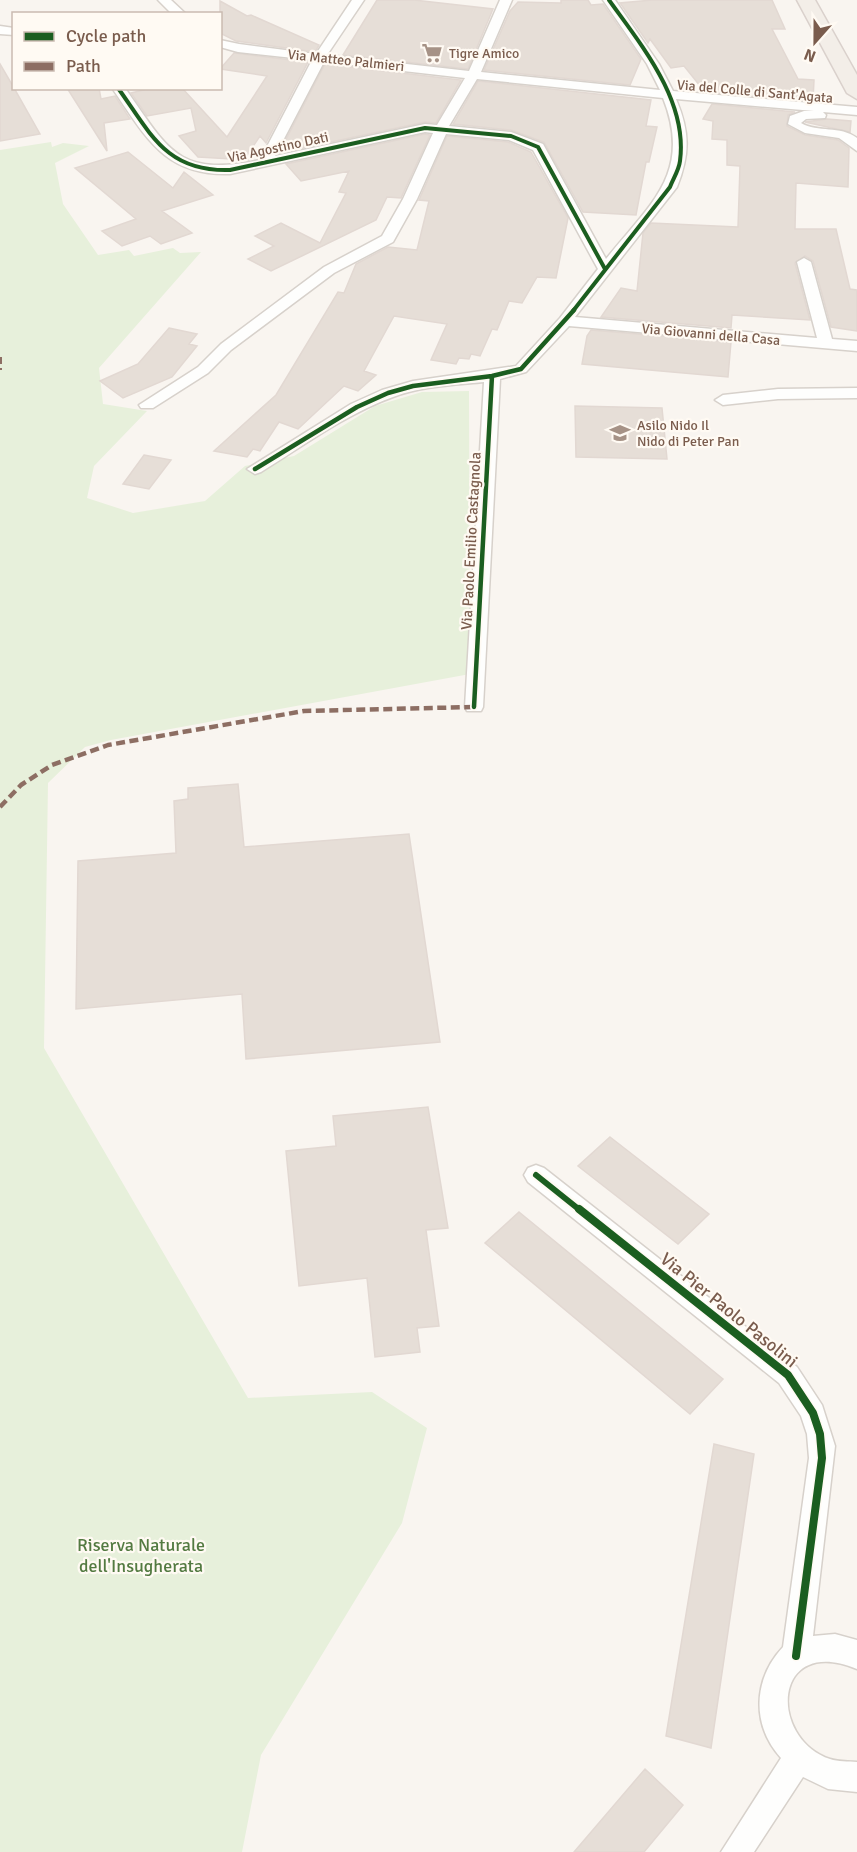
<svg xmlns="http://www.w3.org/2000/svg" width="857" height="1852" font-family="Signika,sans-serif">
	<rect width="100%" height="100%" fill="#f9f5f0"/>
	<path fill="#e7f0db" d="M51 142 52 147 63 143 89 146 55 163 63 204 98 255 129 250 134 256 173 248 180 253 201 252 99 368 103 404 147 411 94 466 87 498 133 513 205 501 245 466 294 456 375 406 422 392 469 391 470 674 111 740 85 747 48 783 44 1048 248 1398 372 1392 427 1428 402 1523 261 1755 242 1852H0V150Z"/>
	<path fill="#e6ded7" stroke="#e2d8d2" stroke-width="1.5" d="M377 0H414L493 9 468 69 343 55Z
		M561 0H588L591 5 603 4 641 59 630 85 484 70 510 11 518 2 561 3Z
		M652 0H772L785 29H772L798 79 814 80 813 101 705 92 684 66 671 68 650 39 648 43 620 3Z
		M220 1 247 16 251 15 319 45 315 52 236 41 220 33Z
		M234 53 308 62 266 143 260 136 246 157 248 160 198 157 179 136 196 131 191 108 147 116 131 93 152 88H182L227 137 267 76 220 69Z
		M0 64 14 88 40 134 0 141Z
		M325 64 461 80 436 123 425 122 279 153Z
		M478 81 651 100 646 126 657 127 649 162H646L636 215 583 212 544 142 511 130 453 124Z
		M67 88H99L101 99 115 96 130 119 104 123 107 151Z
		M712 104 795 112 788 115 787 126 805 135 838 140 849 148 848 187 796 183 795 229H836L850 289 857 290V331L831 327 813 261 805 256 795 263 810 320 732 315 731 328 601 317 621 288 637 291 643 233 651 223 738 227 740 166 727 165V140L712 139 713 121 703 119Z
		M827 119 851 121 850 132 805 122Z
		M425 134 430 135 401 198 387 197 376 220 271 271 248 259 274 246 255 236 281 223 320 243 346 193 339 192 349 171 301 181 286 164Z
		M447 136 508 142 531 152 568 218 556 278 537 277 522 303 509 301 497 330 492 329 480 356 471 354 469 359 459 358 456 364 431 360 447 324 394 316 364 371 376 375 358 391 344 386 298 429 279 422 260 451 253 449 247 457 214 451 276 395 338 292 344 293 356 264 388 247 417 250 429 201 419 200Z
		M128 152 173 188 184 172 213 195 162 211 192 233 161 244 150 236 122 246 102 231 136 219 75 168Z
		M169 328 197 334 189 344 197 346 172 377 123 398 100 381 138 364Z
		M591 330 731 342 728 377 582 364 587 336Z
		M575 406 662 408 667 459 576 457Z
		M144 455 171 460 149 489 123 484Z
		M238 784 244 847 409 834 440 1042 246 1059 242 994 76 1009 78 861 176 853 174 801 188 799V788Z
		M428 1107 448 1228 426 1230 439 1326 417 1328 420 1352 375 1357 367 1278 299 1286 286 1151 336 1146 333 1116Z
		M610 1137 709 1214 678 1244 578 1166Z
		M519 1212 723 1379 690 1414 485 1243Z
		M714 1444 754 1454 711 1748 666 1736Z
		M645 1769 683 1805 644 1852H574Z"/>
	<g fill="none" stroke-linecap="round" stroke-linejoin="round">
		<g stroke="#d7d1cb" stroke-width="3">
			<path id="minor" d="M158 0H171L186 14H172Z
				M352 0H364L327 55 469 71 500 0H512L481 72 660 90 647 64 603 0H615L659 64 673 91 857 107V115L823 112 826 115 825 118 806 119 801 123C818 133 840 125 857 138V151L839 138 805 133 788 124 790 116 804 111H814L676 99C690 132 690 154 677 187L575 317 817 338 797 262 804 258 811 262 832 339 857 341V351L569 326 526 372 500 379 483 707 481 711H467L465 707 484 382C454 385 421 386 393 397 346 414 303 446 261 472L255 474 247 469 351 404 382 390 413 381 516 366 560 318 598 269 533 150 509 140 446 134 417 199 393 242 334 273 231 350 208 373 153 408H141L139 405 198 367 221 344 324 267 382 236 403 199 433 133 425 132 230 174C164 176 146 137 112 88H125C169 151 178 177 260 160L312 60 238 52 220 47V40L239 44 316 54ZM324 62 465 78 437 125 425 124 275 156ZM477 79 663 98C693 173 650 204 606 259L543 144 511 132 449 126Z
				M0 26 14 28V35L0 34Z
				M857 388V398L778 399 723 405 715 400 723 395 778 389Z
				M536 1165 544 1168 797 1367 822 1405 835 1446 813 1636 835 1634 857 1640V1669C772 1634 768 1738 830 1759 838 1762 848 1761 857 1762V1792L828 1789 803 1777 754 1852H721L781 1758C751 1725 753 1679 783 1647L809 1458 807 1434 801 1416 779 1383 528 1182 524 1175 528 1168Z"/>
		</g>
		<g stroke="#dad1cc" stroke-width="3">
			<path id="primary" d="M797 0H815L857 75V99L847 93Z"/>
		</g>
		<use href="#minor" fill="#fefefd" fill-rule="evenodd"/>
		<use href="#primary" fill="#f3eee8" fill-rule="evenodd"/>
		<path stroke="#8d6e63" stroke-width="4" stroke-dasharray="7 4" stroke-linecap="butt" d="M0 357V370"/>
		<path stroke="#8d6e63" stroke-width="4.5" stroke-dasharray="9 4.5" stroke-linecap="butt" d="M0 807 21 785 52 765 108 745 304 711 474 707"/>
		<g stroke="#fffaf3" stroke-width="6">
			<path id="cycleway-far3" d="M118 88C151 134 166 172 230 170L425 128 511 136 538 147 605 269
				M573 311 670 187C673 179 679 170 680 161 688 101 642 46 609 0"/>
		</g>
		<g stroke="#fffaf3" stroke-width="8">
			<path id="cycleway-far2" d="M255 469 357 407 388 393 413 386 492 376 521 369 574 310
				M474 707 492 376"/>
		</g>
		<g stroke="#fffaf3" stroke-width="10">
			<path id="cycleway-far1" d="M536 1175 581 1211"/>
		</g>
		<g stroke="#fffaf3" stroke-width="11">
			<path id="cycleway" d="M579 1209 788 1375 813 1413 820 1434 822 1458 796 1656"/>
		</g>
		<use href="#cycleway-far3" stroke="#1b5e20" stroke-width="4"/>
		<use href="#cycleway-far2" stroke="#1b5e20" stroke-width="4.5"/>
		<use href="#cycleway-far1" stroke="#1b5e20" stroke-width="6"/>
		<use href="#cycleway" stroke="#1b5e20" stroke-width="8"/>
	</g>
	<defs>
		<g id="supermarket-bare" transform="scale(1.62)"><path d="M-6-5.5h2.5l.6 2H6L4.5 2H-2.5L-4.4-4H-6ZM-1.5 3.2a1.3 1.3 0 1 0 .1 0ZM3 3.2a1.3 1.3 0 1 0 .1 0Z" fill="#a69286" stroke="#fffaf3" stroke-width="2.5" paint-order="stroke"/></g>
		<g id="school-bare" transform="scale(1.62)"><path d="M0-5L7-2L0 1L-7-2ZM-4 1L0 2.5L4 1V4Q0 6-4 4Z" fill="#a69286" stroke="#fffaf3" stroke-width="2.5" paint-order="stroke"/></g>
	</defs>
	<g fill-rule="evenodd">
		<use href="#supermarket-bare" x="432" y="53"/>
		<use href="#school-bare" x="620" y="433"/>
	</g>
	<g text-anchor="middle" stroke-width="4.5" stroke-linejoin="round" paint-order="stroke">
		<g font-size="14" fill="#7a5c4d" stroke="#fffaf3" text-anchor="start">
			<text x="449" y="58">Tigre Amico</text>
			<text x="637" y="430">Asilo Nido Il<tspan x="637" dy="16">Nido di Peter Pan</tspan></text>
		</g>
		<g font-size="14" fill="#7a5c4d" stroke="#fffaf3">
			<text transform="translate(346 60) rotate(6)" y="5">Via Matteo Palmieri</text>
			<text transform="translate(755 91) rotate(5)" y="5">Via del Colle di Sant'Agata</text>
			<text transform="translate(278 147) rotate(-12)" y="5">Via Agostino Dati</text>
			<text transform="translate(711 334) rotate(5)" y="5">Via Giovanni della Casa</text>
		</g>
		<g font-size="15" fill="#7a5c4d" stroke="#fffaf3">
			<text transform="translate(471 541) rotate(-87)" y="5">Via Paolo Emilio Castagnola</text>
		</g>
		<g font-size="18" fill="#7a5c4d" stroke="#fffaf3">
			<text transform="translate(729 1310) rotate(39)" y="6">Via Pier Paolo Pasolini</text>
		</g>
		<g font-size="18" fill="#537a41" stroke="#fffaf3">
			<text x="141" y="1551">Riserva Naturale<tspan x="141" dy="21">dell'Insugherata</tspan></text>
		</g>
	</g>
	<rect x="12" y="12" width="210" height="78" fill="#fffaf3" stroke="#cabbb1" stroke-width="1.5"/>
	<rect x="24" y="32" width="30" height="9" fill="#1b5e20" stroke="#cabbb1" stroke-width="1.5"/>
	<text x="66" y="42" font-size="18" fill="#7a5c4d">Cycle path</text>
	<rect x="24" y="62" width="30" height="9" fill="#8d6e63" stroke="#cabbb1" stroke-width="1.5"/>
	<text x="66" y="72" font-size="18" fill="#7a5c4d">Path</text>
	<g transform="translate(815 42) rotate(201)" stroke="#fffaf3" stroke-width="4.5" paint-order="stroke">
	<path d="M0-4.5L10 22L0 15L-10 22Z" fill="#7a5c4d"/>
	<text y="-9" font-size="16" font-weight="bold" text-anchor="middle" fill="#7a5c4d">N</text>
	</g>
</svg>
